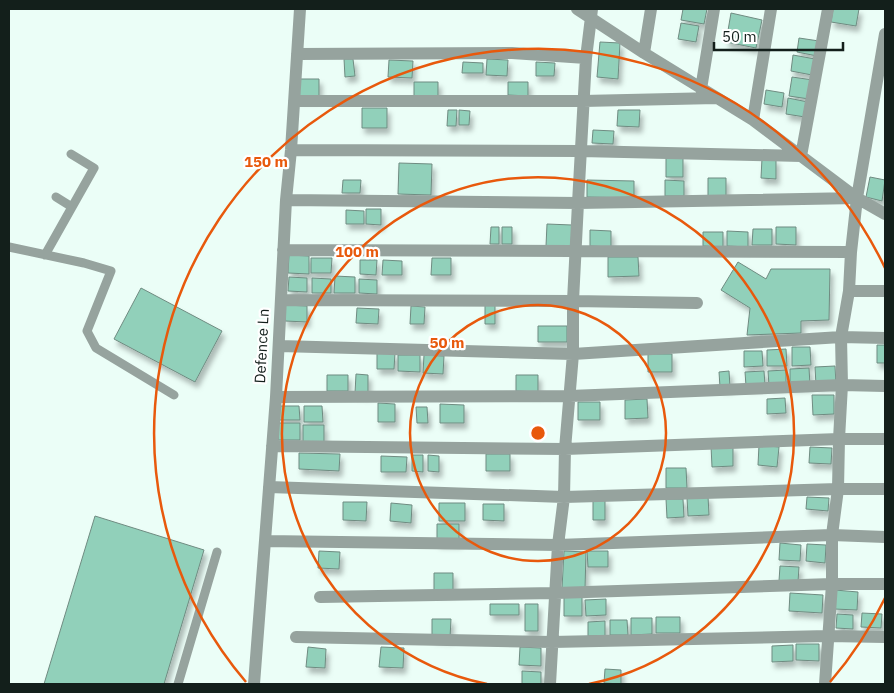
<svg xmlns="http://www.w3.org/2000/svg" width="894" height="693" font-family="'IBM Plex Sans',sans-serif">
	<defs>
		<filter id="shadow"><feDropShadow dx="3" dy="5.5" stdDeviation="2.5" flood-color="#0004"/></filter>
	</defs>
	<rect width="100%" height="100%" fill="#ebfef7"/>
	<path fill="#91d0ba" stroke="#6f8b81" filter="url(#shadow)" d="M683 9H707L704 24 681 20Z
		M833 9H859L856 26 831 22Z
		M731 13 762 20 756 48 726 42Z
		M681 23 699 26 696 42 678 39Z
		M799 38 819 41 817 56 797 52Z
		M600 42 620 43 618 79 597 77Z
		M793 55 815 59 812 75 791 71Z
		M344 59H353L355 76 345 77Z
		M487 59 508 60 507 76 486 75Z
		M389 60 413 61 412 78 388 77Z
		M463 62 483 63V73H462Z
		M536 62 555 63 554 76H536Z
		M792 77 813 80 809 99 789 96Z
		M296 79H319V97H297Z
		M414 82H438V96H414Z
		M508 82H528V96L508 95Z
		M766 90 784 93 782 107 764 104Z
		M788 98 808 102 805 117 786 114Z
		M362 108H387V128H362Z
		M448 110H457L456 126H447Z
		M459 110 470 111 469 125H459Z
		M618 110H640L639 127 617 126Z
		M593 130 614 131 613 144 592 143Z
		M666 157 683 158V177H666Z
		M762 158 776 159V179L761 178Z
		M399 163 432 164 431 195 398 194Z
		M870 177 885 180 882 201 866 197Z
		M708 178H726V196H708Z
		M343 180H361L360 193H342Z
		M587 180 634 181V198L587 197Z
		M665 180 684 181V196H665Z
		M366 209H381V225L366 224Z
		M346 210 364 211V224H346Z
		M547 224 572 225 571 247 546 246Z
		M491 227H499V244H490Z
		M502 227H512V244H502Z
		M776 227H796V245L776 244Z
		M753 229H772V245H752Z
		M590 230 611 231V247L590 246Z
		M727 231 748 232V247L727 246Z
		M703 232H723V247L703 246Z
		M289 255 309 256V274L288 273Z
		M608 257H638L639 276 608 277Z
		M311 258H332L331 273H311Z
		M432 258H451V275H431Z
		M360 260H377L376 275 360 274Z
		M383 260 402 261V275H382Z
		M738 262 766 279 771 269H830L829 320 801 321V333L747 335 750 308 721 290Z
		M335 276 355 277V293H334Z
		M289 277 307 278V292L288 291Z
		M312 278 331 279V293H312Z
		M359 279 377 280V294L359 293Z
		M141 288 222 331 195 382 114 339Z
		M285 305 307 306V322L285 321Z
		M485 305H495V324H485Z
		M411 306 425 307 424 324H410Z
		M357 308 379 309 378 324 356 323Z
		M538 326H567V342H538Z
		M877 345H885V363H877Z
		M792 347H810L811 365 792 366Z
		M786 349 787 366H767V350Z
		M744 351H762L763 366 744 367Z
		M377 352 395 353 394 369H377Z
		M648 354H672V372H648Z
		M398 355H420V372L398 371Z
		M424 355 444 356 443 374 423 373Z
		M835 366 836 384 816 385 815 367Z
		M809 368 810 385 790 386V369Z
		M786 370V385L769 386 768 371Z
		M729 371 730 387H720L719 372Z
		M764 371 765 385 746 386 745 372Z
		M356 374 368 375V394L355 393Z
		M327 375H348V391H327Z
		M516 375H538V392L516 391Z
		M812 395H834V414L813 415Z
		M785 398 786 413 767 414V399Z
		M647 399 648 418 625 419V400Z
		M578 402H600V420H578Z
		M378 403 395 404V422H378Z
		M440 404 464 405V423H440Z
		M279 406H299L300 420H279Z
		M304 406H322L323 422H304Z
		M416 407H427L428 423H417Z
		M278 423H300V440H278Z
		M303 425H324V443H303Z
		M759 445 779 447 777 467 758 465Z
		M711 446H733V466L712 467Z
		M810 447 832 448 831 464 809 463Z
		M299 453 340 454 339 471 299 469Z
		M486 454H510V471H486Z
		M412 455H423V472L412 471Z
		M428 455 439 456V472L428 471Z
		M381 456 407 457 406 472H381Z
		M666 468H686L687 488H666Z
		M708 496 709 515 688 516 687 498Z
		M807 497 829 498 828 511 806 509Z
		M593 499H605V520H593Z
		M666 499H683L684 517 667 518Z
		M343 502H367L366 521 343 520Z
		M391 503 412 505 411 523 390 521Z
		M439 503H465V521H439Z
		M483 504H504V521L483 520Z
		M95 516 204 550 164 684H44Z
		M437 524H459V542H437Z
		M780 543 801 545 800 561 779 560Z
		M807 544 826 545 825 563 806 561Z
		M319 551 340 552 339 569 318 568Z
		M564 551 586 552 585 589 562 588Z
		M587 551H608V567H588Z
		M780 566 799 567 798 582 779 581Z
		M434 573H453V591H434Z
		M835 590 858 592 857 610 834 609Z
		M790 593 823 595 822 613 789 611Z
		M564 596H582V616H564Z
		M606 599V615L586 616 585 600Z
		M490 604H519V615H490Z
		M525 604H538V631H525Z
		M862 613 882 614 881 628 861 627Z
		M837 614 853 615V629L836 628Z
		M656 617H680V633H656Z
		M631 618H652V634L631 635Z
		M432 619H451L450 638 432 637Z
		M610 620H627L628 635H610Z
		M605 621V636H588V622Z
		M796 644H819V661L796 660Z
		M793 645V661L772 662V646Z
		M308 647 326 649 325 668 306 667Z
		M381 647 404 648 403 668 379 667Z
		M520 647 541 648V666L519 665Z
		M605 669 621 670V684L604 683Z
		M522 671 541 672V684H522Z"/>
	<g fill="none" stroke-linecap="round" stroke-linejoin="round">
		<path stroke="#96a39e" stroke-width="9" d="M56 197 72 207
			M9 247 84 263 111 271 87 331 96 348 174 395
			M45 255 94 168 71 154
			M178 684 217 552"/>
		<path stroke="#96a39e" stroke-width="12" d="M577 9 644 53 753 120 857 198 885 214
			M644 53 651 9
			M297 54 512 53 586 58
			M701 89 714 9
			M294 101H583L716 98
			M753 120 771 9
			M291 150 581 151 801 156 828 9
			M286 200 578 203 857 198
			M283 250 851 252
			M849 291H885
			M281 300 573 301 697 303
			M279 346 573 354 841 337 885 338
			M276 397 570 396 842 385 885 386
			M272 446 565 449 839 439H885
			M269 487 564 497 838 489H885
			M265 541 558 545 832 535 885 537
			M320 597 556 593 832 584H885
			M296 637 552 642 828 636 885 637
			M254 684 276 397 286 200 291 150 300 9
			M550 684 558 545 564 497 565 449 573 354V301L578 203 586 58 592 9
			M825 684 832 584V535L838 489 839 439 842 385 841 337 849 291 851 252 857 198 885 34"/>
	</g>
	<g fill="none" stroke="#e8590c" stroke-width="2.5">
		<circle cx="538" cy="433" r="128"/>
		<path d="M487 684A256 256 0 1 1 589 684"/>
		<path d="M885 598A384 384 0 0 1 830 682M246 682A384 384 0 1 1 885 268"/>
	</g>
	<g text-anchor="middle" stroke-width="4.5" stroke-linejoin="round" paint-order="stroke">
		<g font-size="15" fill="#131f1b" stroke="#fff">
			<text transform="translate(262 346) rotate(-87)" y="5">Defence Ln</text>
		</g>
	</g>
	<circle cx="538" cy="433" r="8" fill="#e8590c" stroke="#fff" stroke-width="2.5"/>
	<g font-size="15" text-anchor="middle" font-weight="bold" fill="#e8590c" stroke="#fff" stroke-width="4.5" stroke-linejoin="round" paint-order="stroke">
		<text x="266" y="167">150 m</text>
		<text x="357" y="257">100 m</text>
		<text x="447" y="348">50 m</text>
	</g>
	<rect width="894" height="693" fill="none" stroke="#131f1b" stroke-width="20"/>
	<path d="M714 42v8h129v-8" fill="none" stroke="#131f1b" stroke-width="2.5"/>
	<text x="722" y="42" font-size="15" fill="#131f1b" stroke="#ffffff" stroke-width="4" paint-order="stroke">50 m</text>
</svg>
